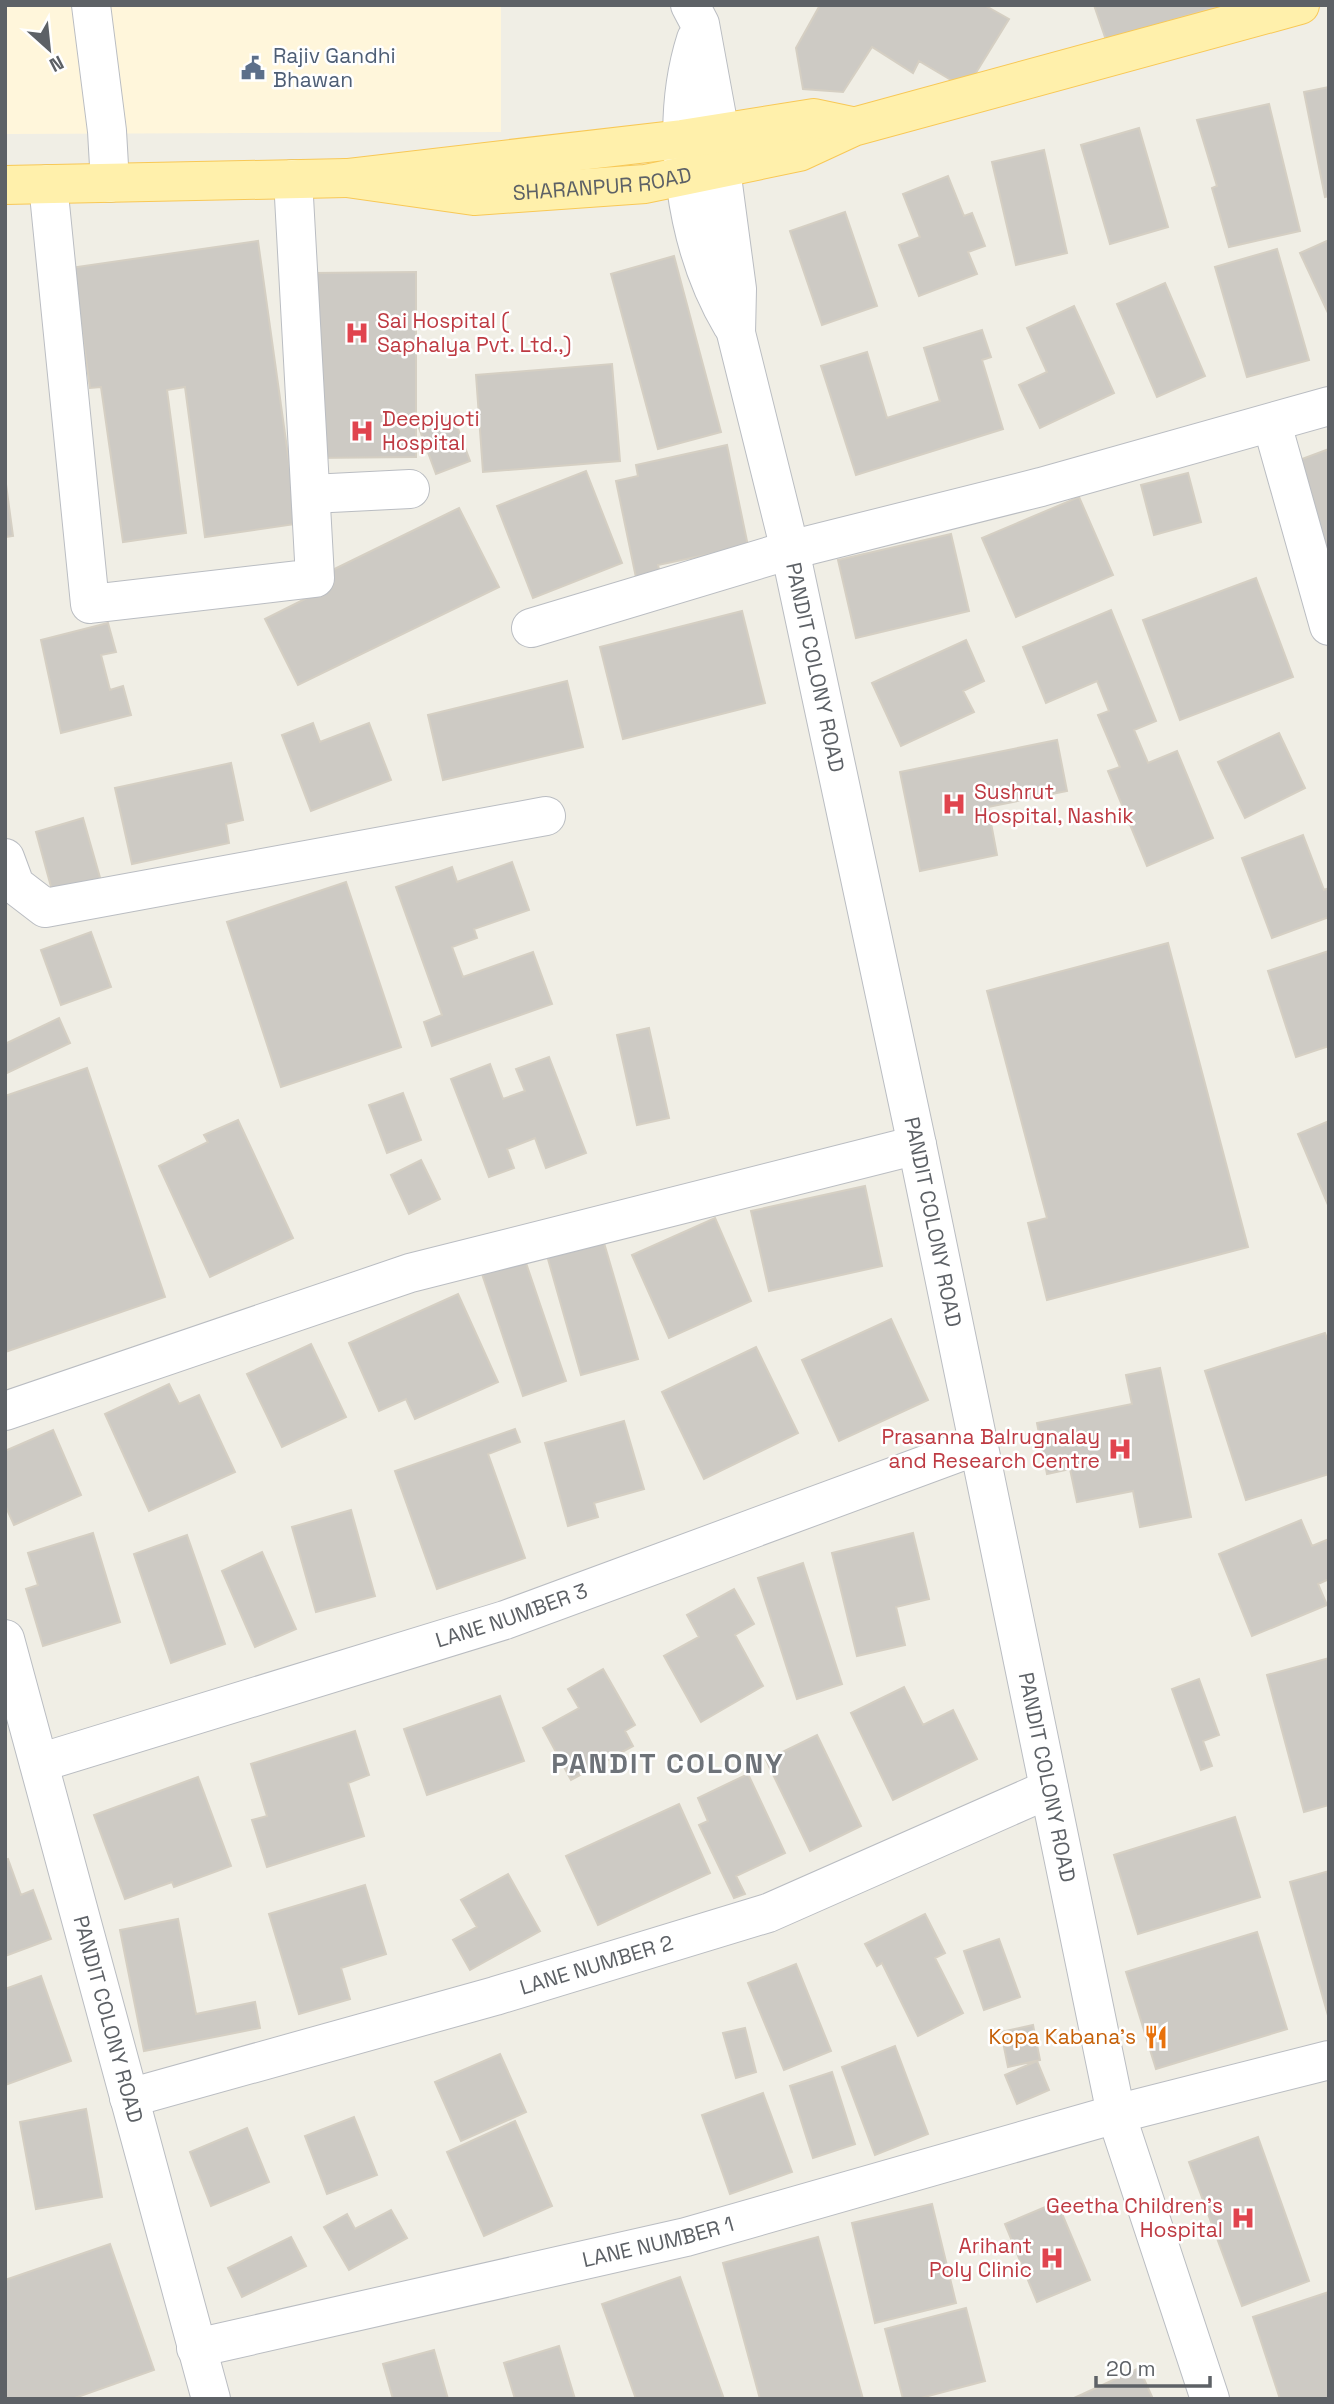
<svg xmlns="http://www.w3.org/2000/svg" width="1334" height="2404" font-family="'Space Grotesk',sans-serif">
	<rect width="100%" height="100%" fill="#f0eee5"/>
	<path fill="#fff6db" d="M5 5H501V132L5 134Z"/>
	<path fill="#cdcac4" stroke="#d5cfc3" stroke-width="2" d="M820 5H984L1009 19 966 89 919 61 913 73 872 47 843 92 803 89 796 48Z
		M1094 5H1223L1106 40Z
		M1329 87V196L1325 197 1304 92Z
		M1269 104 1300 231 1229 247 1212 188 1217 186 1197 120Z
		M1139 128 1168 227 1110 244 1081 145Z
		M1044 150 1067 253 1016 265 992 162Z
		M948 176 964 216 972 213 985 246 968 252 977 274 919 296 899 245 920 237 903 194Z
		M845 212 877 306 822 325 790 231Z
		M1329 240V315L1300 253Z
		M258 241 292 484 302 523 205 537 185 387 167 390 186 533 123 542 101 387 90 388 80 317 63 269Z
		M1277 249 1309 360 1247 377 1215 267Z
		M674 256 721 432 658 449 611 274Z
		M416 272V457L313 458V273Z
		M1165 283 1205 376 1157 397 1117 304Z
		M1074 306 1114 393 1040 428 1019 385 1047 372 1027 328Z
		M982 330 991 357 982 360 1003 429 856 475 821 366 867 352 887 418 940 401 924 348Z
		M612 364 620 461 483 472 476 375Z
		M453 415 470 461 436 474 419 428Z
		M727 445 748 546 658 565 663 587 639 592 616 481 638 476 636 465Z
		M1329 449V594L1291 463Z
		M586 471 622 563 533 598 497 506Z
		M1188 473 1201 522 1154 535 1141 485Z
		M5 477 13 536 5 537Z
		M1079 497 1113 575 1016 617 982 538Z
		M459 508 499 587 298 685 265 619 319 592 312 580Z
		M951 534 969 611 856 638 838 560Z
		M1256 578 1293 677 1180 720 1143 620Z
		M1111 610 1156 721 1134 730 1148 763 1177 751 1213 838 1147 866 1108 771 1120 767 1098 715 1109 711 1097 681 1046 703 1023 647Z
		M742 611 765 703 623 739 600 647Z
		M108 623 116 652 101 655 110 690 123 686 131 715 61 733 41 640Z
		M966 640 984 681 963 691 974 712 901 746 872 683Z
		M567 681 583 747 443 780 428 715Z
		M313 723 320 742 369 723 391 780 311 811 282 735Z
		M1279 733 1305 788 1245 818 1218 762Z
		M1057 740 1067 791 988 807 997 855 920 871 900 772Z
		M231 763 243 820 226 824 229 843 132 864 115 788Z
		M83 818 101 881 53 894 36 832Z
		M1303 835 1324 890 1329 888V917L1272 938 1242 858Z
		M512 862 529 910 474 929 477 938 452 947 463 977 533 952 552 1004 432 1046 424 1022 442 1015 396 887 452 867 457 882Z
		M346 882 401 1047 281 1087 227 922Z
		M91 932 111 987 61 1005 41 950Z
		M1168 943 1248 1247 1047 1300 1028 1223 1047 1218 987 991Z
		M1329 951V1046L1296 1057 1268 971Z
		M59 1018 70 1043 5 1074V1044Z
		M649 1028 669 1118 637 1125 617 1035Z
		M549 1057 586 1153 546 1168 535 1138 507 1149 514 1168 489 1177 451 1079 490 1064 503 1099 525 1091 516 1069Z
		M87 1068 165 1297 5 1352V1096Z
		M403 1093 421 1140 387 1153 369 1105Z
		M238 1120 293 1238 210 1277 159 1166 208 1142 204 1135Z
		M1329 1121V1205H1328L1298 1134Z
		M421 1160 440 1199 409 1214 391 1175Z
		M865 1186 882 1266 769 1291 751 1211Z
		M715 1218 751 1301 669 1338 632 1255Z
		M602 1236 638 1359 581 1375 546 1252Z
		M525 1260 566 1381 523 1396 482 1274Z
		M458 1294 498 1382 415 1419 406 1399 379 1411 349 1343Z
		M891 1319 928 1400 839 1441 802 1360Z
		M1325 1333 1329 1344V1474L1246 1500 1205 1371Z
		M311 1344 346 1417 282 1447 247 1374Z
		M756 1347 798 1433 704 1479 662 1392Z
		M1160 1368 1191 1517 1140 1527 1133 1491 1077 1502 1070 1469 1047 1474 1037 1423 1132 1404 1126 1375Z
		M169 1384 179 1404 199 1395 235 1472 149 1511 105 1414Z
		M624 1421 644 1489 594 1503 598 1517 568 1526 545 1443Z
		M515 1429 520 1442 488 1454 525 1558 437 1589 395 1471Z
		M53 1430 81 1495 14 1525 5 1505V1451Z
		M351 1510 375 1596 316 1612 292 1527Z
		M1301 1520 1312 1546 1329 1539V1579L1318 1584 1327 1605 1252 1636 1219 1554Z
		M93 1533 120 1622 43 1646 26 1589 38 1585 28 1553Z
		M913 1533 929 1599 896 1607 905 1645 857 1656 832 1553Z
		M187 1535 225 1644 171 1663 134 1554Z
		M262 1552 296 1629 255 1647 222 1571Z
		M803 1563 842 1684 797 1699 758 1578Z
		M734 1589 754 1624 735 1635 763 1686 701 1722 664 1656 699 1637 687 1615Z
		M1329 1658V1805L1304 1812 1267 1675Z
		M603 1669 635 1725 625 1731 633 1746 571 1780 543 1728 579 1708 568 1689Z
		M1199 1679 1219 1735 1203 1741 1212 1766 1201 1770 1172 1689Z
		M904 1687 923 1725 953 1710 977 1759 893 1800 851 1713Z
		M500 1696 524 1761 427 1795 404 1729Z
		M355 1731 369 1775 348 1783 364 1836 267 1867 252 1820 267 1816 251 1764Z
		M817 1735 861 1826 810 1851 766 1760Z
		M748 1774 785 1853 736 1876 745 1894 734 1898 699 1825 708 1821 698 1798Z
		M198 1777 231 1866 174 1887 172 1882 125 1899 94 1815Z
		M679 1804 710 1873 598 1925 566 1856Z
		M1235 1817 1260 1897 1138 1934 1114 1855Z
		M8 1859 21 1895 33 1890 51 1939 5 1956V1860Z
		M1329 1871V2019L1290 1882Z
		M508 1874 540 1931 470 1970 453 1940 477 1927 461 1900Z
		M365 1885 386 1954 341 1968 350 1999 299 2014 269 1914Z
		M925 1914 945 1953 935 1958 963 2013 918 2036 882 1963 877 1966 865 1944Z
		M178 1919 196 2014 255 2002 260 2028 144 2051 120 1930Z
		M1257 1932 1287 2029 1156 2069 1126 1972Z
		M999 1939 1020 1997 984 2010 964 1951Z
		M796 1964 831 2051 784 2070 748 1983Z
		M41 1976 71 2061 5 2085V1989Z
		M1033 2025 1040 2060 1008 2067 1001 2032Z
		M745 2028 756 2072 736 2078 723 2033Z
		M895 2046 928 2134 875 2155 842 2067Z
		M500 2054 526 2112 461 2141 435 2082Z
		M1037 2061 1049 2090 1017 2104 1005 2075Z
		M832 2072 855 2144 813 2158 790 2086Z
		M763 2093 792 2172 730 2194 702 2115Z
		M86 2109 102 2197 36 2209 20 2122Z
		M354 2117 377 2175 327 2194 305 2136Z
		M515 2121 552 2206 484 2236 447 2152Z
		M247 2128 269 2182 211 2206 190 2152Z
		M1258 2137 1309 2281 1242 2306 1189 2162Z
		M1057 2202 1090 2280 1037 2302 1005 2224Z
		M932 2204 956 2303 875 2323 852 2223Z
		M391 2210 407 2238 349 2270 324 2227 347 2214 355 2229Z
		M291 2237 306 2266 242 2297 228 2268Z
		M818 2237 863 2399H760L723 2263Z
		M110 2244 154 2370 72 2399H5V2280Z
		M680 2277 724 2399H636L602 2304Z
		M1329 2292V2399H1280L1253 2317Z
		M966 2308 985 2381 917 2399H903L885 2329Z
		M559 2346 575 2399H515L504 2363Z
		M434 2350 448 2399H393L383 2364Z
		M1139 2368 1153 2399H1072Z"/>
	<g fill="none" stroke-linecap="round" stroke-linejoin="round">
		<g stroke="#babdc2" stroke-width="40">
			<g id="minor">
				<path d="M91 5 107 131 110 183"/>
				<path id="s1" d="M690 5 700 24 720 133 721 169 737 289 736 333 790 550 917 1145 1116 2114 1210 2399"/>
				<path d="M696 39C668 127 685 246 732 325"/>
				<path d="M48 184 90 604 315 578 293 179"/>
				<path d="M1272 424 1329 626"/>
				<path d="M311 494 410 489"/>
				<path d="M531 628 790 550 1041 487 1329 406"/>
				<path d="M5 858 15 885 45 908 546 816"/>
				<path d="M5 1411 410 1273 917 1145"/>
				<path id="s2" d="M5 1639 211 2399"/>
				<path id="s3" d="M39 1763 505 1620 979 1445"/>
				<path id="s4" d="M129 2098 495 1996 768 1913 1049 1789"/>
				<path id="s5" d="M196 2348 686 2237 1116 2114 1329 2060"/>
			</g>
		</g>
		<g stroke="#f8c856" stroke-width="40">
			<g id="major">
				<path id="s6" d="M347 178 474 196 645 184 799 152 853 127 1300 5"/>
				<path d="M5 185 347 178 682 139 814 118 852 126"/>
			</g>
		</g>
		<use href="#minor" stroke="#fff" stroke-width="38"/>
		<use href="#major" stroke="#fff0ab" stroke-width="38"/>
	</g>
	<defs>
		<g id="civic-bare" transform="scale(1.89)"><path d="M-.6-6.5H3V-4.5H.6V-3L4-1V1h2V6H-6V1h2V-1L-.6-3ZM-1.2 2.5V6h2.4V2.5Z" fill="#5c6f8a" stroke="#fff" stroke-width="2.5" paint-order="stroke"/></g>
		<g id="hospital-bare" transform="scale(1.89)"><path d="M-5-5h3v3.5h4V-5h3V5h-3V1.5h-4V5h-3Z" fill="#e0444e" stroke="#fff" stroke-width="2.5" paint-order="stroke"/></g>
		<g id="restaurant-bare" transform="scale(1.89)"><path d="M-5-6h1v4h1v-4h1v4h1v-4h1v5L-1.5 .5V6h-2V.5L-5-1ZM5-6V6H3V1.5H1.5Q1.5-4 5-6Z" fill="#e8710a" stroke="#fff" stroke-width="2.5" paint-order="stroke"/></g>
	</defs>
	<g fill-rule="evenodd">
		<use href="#civic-bare" x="253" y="68"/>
		<use href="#hospital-bare" x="357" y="333"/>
		<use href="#hospital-bare" x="362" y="431"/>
		<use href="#hospital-bare" x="954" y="804"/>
		<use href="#hospital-bare" x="1120" y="1449"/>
		<use href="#restaurant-bare" x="1156" y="2037"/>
		<use href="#hospital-bare" x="1243" y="2218"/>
		<use href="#hospital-bare" x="1052" y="2258"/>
	</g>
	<g text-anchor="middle" stroke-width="5" stroke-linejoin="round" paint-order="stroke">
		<g font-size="21" fill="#4e5e75" stroke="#fff" text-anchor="start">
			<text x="273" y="63">Rajiv Gandhi<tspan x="273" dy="24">Bhawan</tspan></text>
		</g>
		<g font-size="21" fill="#5d6166" stroke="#fff">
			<text dy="7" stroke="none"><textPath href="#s6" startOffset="257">SHARANPUR ROAD</textPath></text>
			<text dy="7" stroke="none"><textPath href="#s1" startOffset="677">PANDIT COLONY ROAD</textPath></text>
			<text dy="7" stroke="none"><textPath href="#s1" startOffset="1244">PANDIT COLONY ROAD</textPath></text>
			<text dy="7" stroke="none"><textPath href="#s3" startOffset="495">LANE NUMBER 3</textPath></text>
			<text dy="7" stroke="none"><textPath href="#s1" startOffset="1811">PANDIT COLONY ROAD</textPath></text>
			<text dy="7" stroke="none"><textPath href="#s4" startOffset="486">LANE NUMBER 2</textPath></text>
			<text dy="7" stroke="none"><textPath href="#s2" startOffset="394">PANDIT COLONY ROAD</textPath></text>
			<text dy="7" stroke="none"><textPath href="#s5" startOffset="474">LANE NUMBER 1</textPath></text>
		</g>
		<g font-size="21" fill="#be3a42" stroke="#fff" text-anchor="start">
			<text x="377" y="328">Sai Hospital (<tspan x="377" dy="24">Saphalya Pvt. Ltd.,)</tspan></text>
			<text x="382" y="426">Deepjyoti<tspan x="382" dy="24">Hospital</tspan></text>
			<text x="974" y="799">Sushrut<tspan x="974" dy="24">Hospital, Nashik</tspan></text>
			<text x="1100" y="1444" text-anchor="end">Prasanna Balrugnalay<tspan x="1100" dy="24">and Research Centre</tspan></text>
			<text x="1223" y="2213" text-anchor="end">Geetha Children's<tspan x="1223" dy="24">Hospital</tspan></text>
			<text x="1032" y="2253" text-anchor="end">Arihant<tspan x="1032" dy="24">Poly Clinic</tspan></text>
		</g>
		<g font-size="21" fill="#c56008" stroke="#fff" text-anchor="end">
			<text x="1136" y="2044">Kopa Kabana's</text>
		</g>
		<g font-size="28" font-weight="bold" letter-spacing="2" fill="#6e7379" stroke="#fff">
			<text x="668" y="1773">PANDIT COLONY</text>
		</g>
	</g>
	<rect width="1334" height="2404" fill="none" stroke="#5d6166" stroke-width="14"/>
	<g transform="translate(49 49) rotate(153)" stroke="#ffffff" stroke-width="5" paint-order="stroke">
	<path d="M0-5L12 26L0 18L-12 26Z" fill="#5d6166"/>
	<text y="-10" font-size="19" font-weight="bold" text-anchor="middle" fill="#5d6166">N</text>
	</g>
	<path d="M1096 2376v10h114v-10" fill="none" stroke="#5d6166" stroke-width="3.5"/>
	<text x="1106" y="2376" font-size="21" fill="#5d6166" stroke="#ffffff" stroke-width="5" paint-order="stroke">20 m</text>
</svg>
